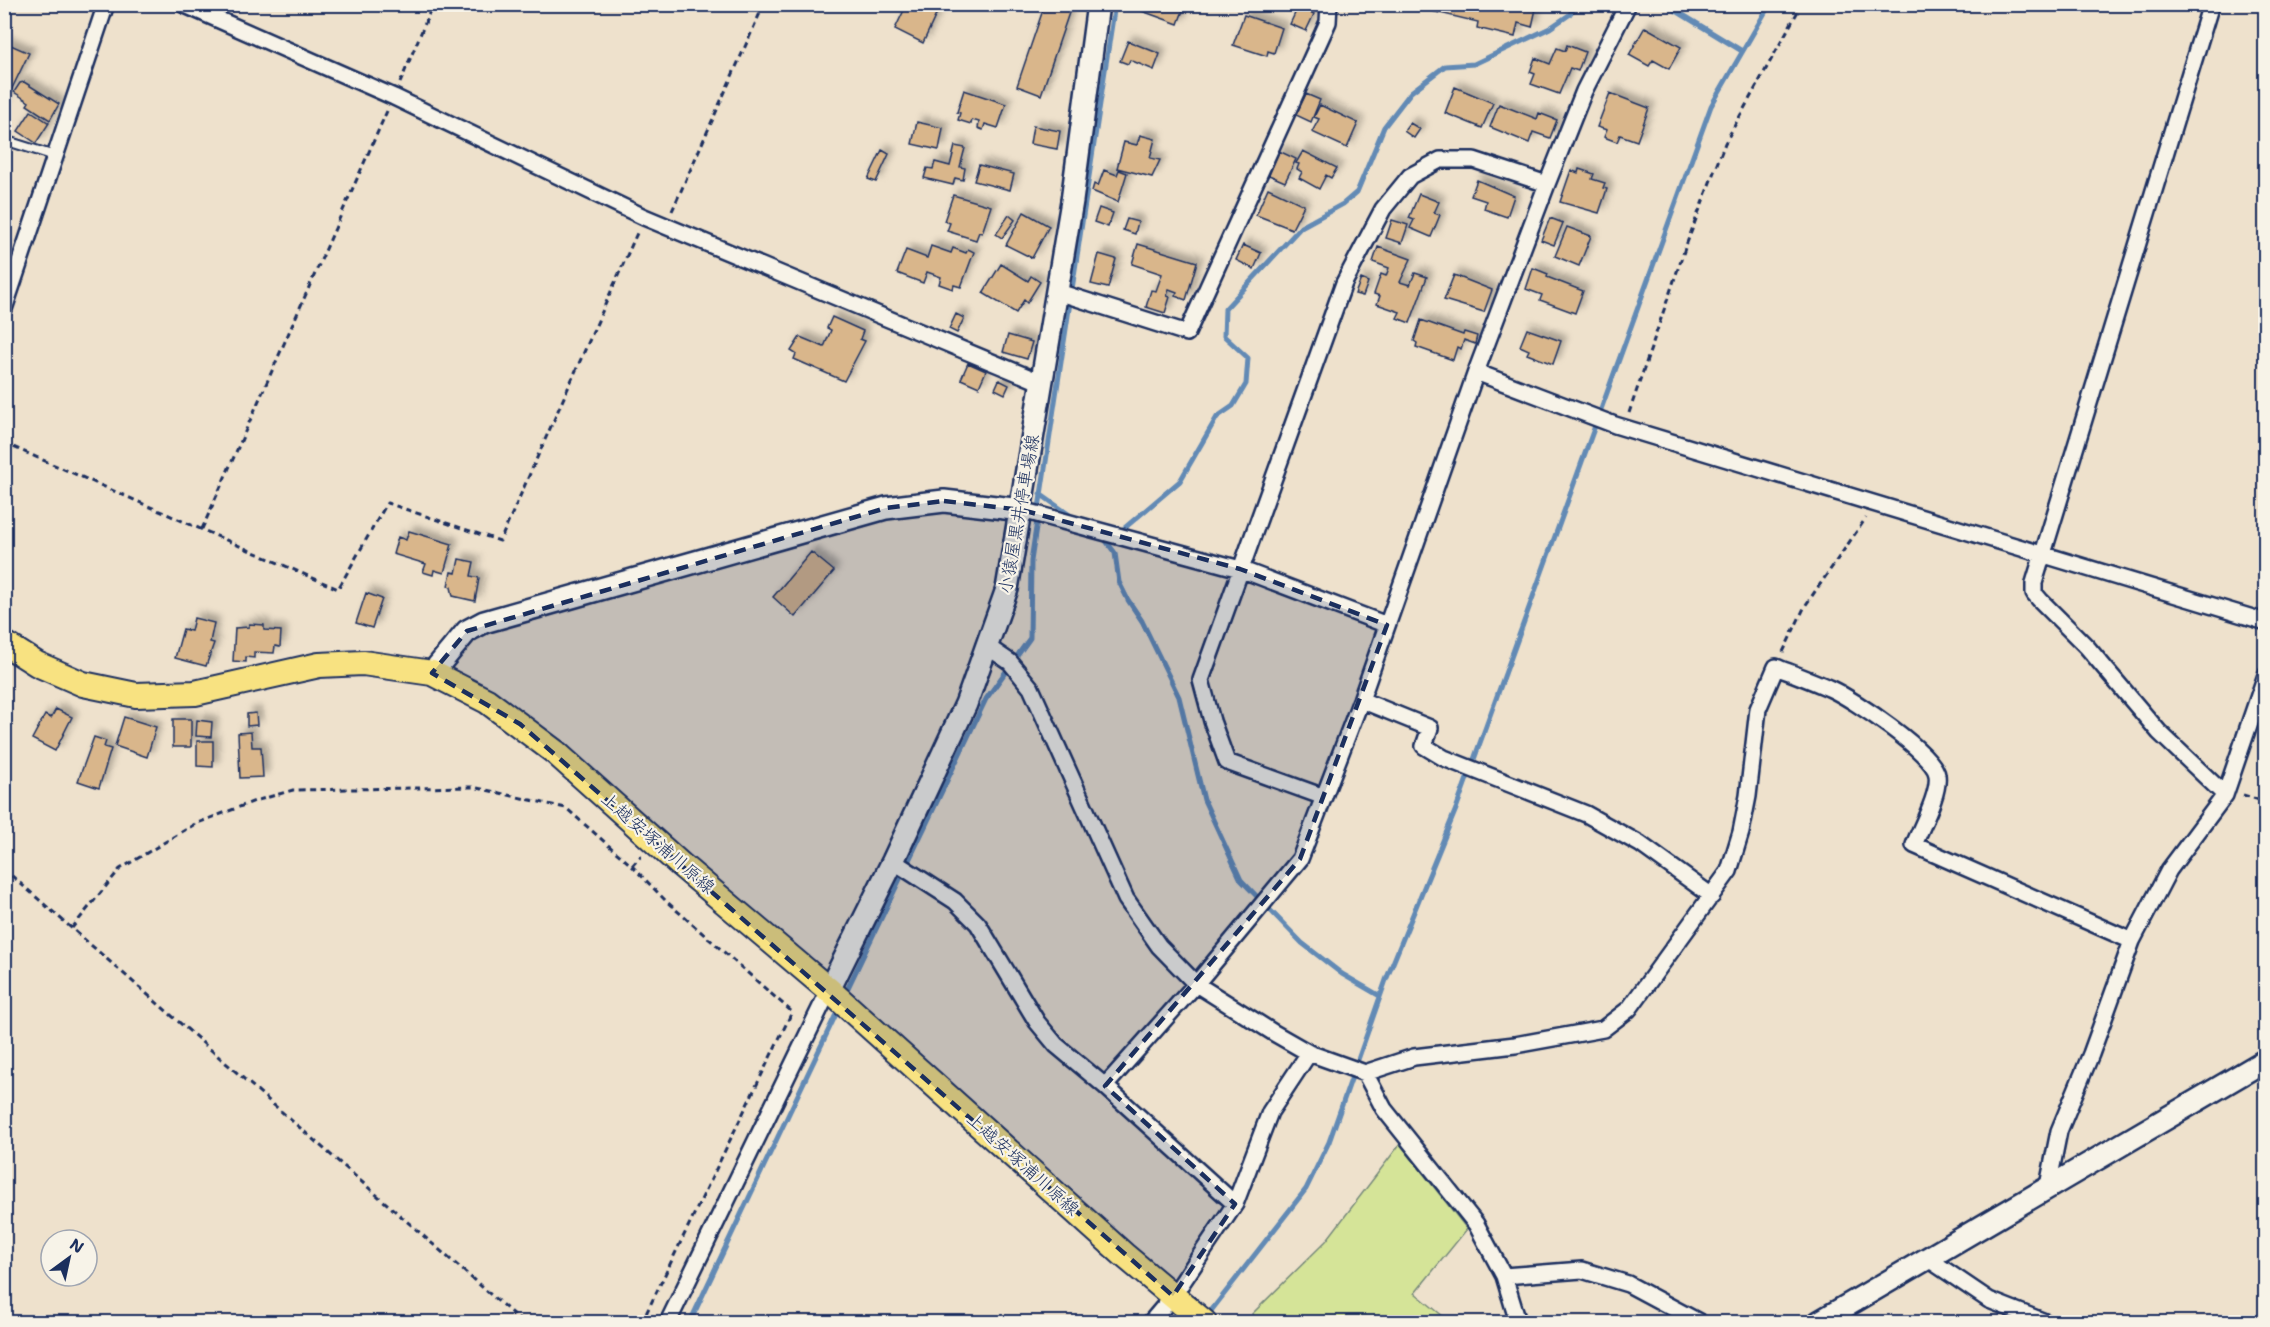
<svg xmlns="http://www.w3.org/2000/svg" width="2270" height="1327" font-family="'Shantell Sans','Klee One',sans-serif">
	<defs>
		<filter id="shadow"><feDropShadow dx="5.5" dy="-5.5" stdDeviation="3" flood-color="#0004"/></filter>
	</defs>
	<rect width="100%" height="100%" fill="#eee1cc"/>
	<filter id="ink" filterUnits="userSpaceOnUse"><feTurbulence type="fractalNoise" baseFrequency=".0167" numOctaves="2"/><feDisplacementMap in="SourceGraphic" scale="12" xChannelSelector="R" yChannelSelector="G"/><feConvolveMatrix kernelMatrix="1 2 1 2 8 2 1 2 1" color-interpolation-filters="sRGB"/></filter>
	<g filter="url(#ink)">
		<path fill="#d5e498" stroke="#788a7b" stroke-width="1.5" d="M1400 1144 1467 1229 1415 1293 1450 1322H1262L1252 1314 1326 1241Z"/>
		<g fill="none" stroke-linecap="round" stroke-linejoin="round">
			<path stroke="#628ab5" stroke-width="5" d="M1665 4 1742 51
				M1040 494 1074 518
				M1106 541 1115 553 1119 582 1128 600 1142 621 1179 697 1204 800 1241 880 1302 943 1342 974 1380 996
				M1108 542 1180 481 1217 417 1233 406 1246 384 1248 358 1224 336 1225 309 1301 227 1343 204 1357 192 1384 127 1411 92 1445 66 1474 64 1550 28 1569 15 1577 4
				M845 994 986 699 1030 638 1031 561 1115 4
				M1207 1316 1306 1189 1329 1142 1386 980 1456 809 1711 106 1770 4
				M690 1322 839 1008"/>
		</g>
		<path fill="#d9b68b" stroke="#1b2f5e" stroke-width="1.5" filter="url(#shadow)" d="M907 4H941L923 43 895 29Z
			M1045 4H1072L1041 95 1017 86Z
			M1139 4H1174L1184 8 1178 24 1142 11 1144 6Z
			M1402 4H1537L1532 27 1518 23 1515 37 1477 28 1478 22Z
			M1298 7 1314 14 1306 31 1290 24Z
			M1244 15 1282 28 1274 53 1268 51 1267 56 1233 45Z
			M1645 27 1681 47 1669 69 1653 60 1649 66 1629 55Z
			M1128 41 1160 54 1154 70 1130 60 1128 64 1120 61Z
			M4 42 29 53 4 105Z
			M1567 45 1585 52 1578 71 1570 68 1559 94 1531 84 1535 74 1530 72 1535 58 1550 64 1557 48 1565 51Z
			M24 82 59 104 50 120 27 105 29 102 14 92 20 83Z
			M1455 87 1493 103 1482 128 1445 113Z
			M964 90 1006 104 998 128 985 124 983 130 978 128 979 122 972 120 971 124 958 120 960 113 957 112Z
			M1610 93 1649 108 1637 141 1620 135 1617 142 1604 137 1607 130 1597 127Z
			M1306 94 1320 100 1311 122 1296 115Z
			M1499 104 1537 119 1539 113 1557 120 1550 138 1533 132 1529 143 1490 127Z
			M1320 105 1358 123 1347 148 1312 132 1319 119 1314 117Z
			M31 111 49 123 36 143 18 131Z
			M917 122 943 128 939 150 912 144Z
			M1410 123 1420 129 1414 138 1404 131Z
			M1033 126 1060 131 1057 149 1030 144Z
			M1140 135 1155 139 1150 158 1160 160 1152 177 1117 168 1124 142 1137 145Z
			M955 146 965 148 960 167 965 168 963 180 955 178 953 185 924 178 927 168 933 169 935 162 950 166Z
			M882 150 889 154 876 182 868 179Z
			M1279 151 1296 159 1285 182 1269 175Z
			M1303 151 1337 168 1331 178 1326 175 1319 189 1299 178 1302 172 1297 169 1299 164 1296 163Z
			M979 165 1014 174 1010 190 974 181Z
			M1579 169 1594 174 1592 179 1605 183 1603 188 1607 189 1599 213 1560 202 1571 170 1578 173Z
			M1104 170 1117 175 1119 170 1127 173 1118 202 1092 191 1094 184 1098 186Z
			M1477 180 1514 196 1507 217 1484 209 1486 201 1471 196Z
			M1268 188 1304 205 1292 229 1256 215Z
			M1419 194 1439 202 1434 213 1440 215 1431 237 1410 228 1414 220 1409 218Z
			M953 195 991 206 982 233 979 232 976 240 947 231 950 223 944 221Z
			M1099 208 1113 213 1108 227 1094 222Z
			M1024 212 1049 226 1032 258 1006 245Z
			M1009 215 1015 220 1002 238 996 234Z
			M1550 218 1563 223 1554 245 1541 240Z
			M1127 219 1138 222 1135 234 1123 230Z
			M1392 220 1408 225 1402 243 1386 238Z
			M1567 227 1591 236 1579 266 1555 256Z
			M1138 244 1197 262 1186 300 1175 296 1177 292 1169 289 1167 296 1170 297 1165 313 1146 307 1151 290 1156 291 1162 274 1132 264Z
			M1243 245 1261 253 1254 269 1236 260Z
			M931 246 951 253 953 248 966 253 968 249 974 252 961 287 954 285 953 289 939 284 941 277 927 272 923 283 897 273 906 250 927 258Z
			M1378 247 1411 259 1400 282 1410 285 1415 273 1427 277 1410 323 1397 318 1400 312 1377 304 1380 296 1374 294 1381 274 1386 276 1389 268 1373 262Z
			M1099 254 1116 259 1108 288 1091 284Z
			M1001 264 1028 281 1031 276 1040 282 1027 303 1024 300 1016 313 983 293Z
			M1533 268 1548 274 1547 277 1583 291 1575 313 1540 300 1542 295 1526 289Z
			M1454 275 1492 290 1484 312 1444 300Z
			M1361 279 1368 282 1363 296 1355 294Z
			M956 314 964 318 957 333 949 329Z
			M832 317 863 331 860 339 865 341 844 381 794 359 796 354 791 351 800 337 824 347 831 330 827 328Z
			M1421 320 1463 335 1464 332 1477 336 1475 344 1464 340 1461 349 1457 347 1453 360 1416 347 1417 343 1414 341Z
			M1527 329 1561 341 1553 364 1527 354 1529 350 1520 346Z
			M1008 335 1032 342 1027 359 1003 352Z
			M968 363 986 371 979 387 961 379Z
			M999 380 1009 385 1005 394 995 389Z
			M409 531 452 544 444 573 434 570 433 575 423 572 426 564 393 554 398 537 406 540Z
			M811 552 834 571 795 617 773 597Z
			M459 559 474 562 471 576 479 578 475 601 453 596 451 587 448 586 451 572 456 573Z
			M366 593 382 599 372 628 356 623Z
			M194 618 214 623 210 642 214 643 206 666 175 658 183 629 191 631Z
			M249 624 264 625V630L281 631 280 647 275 646 274 653 254 652V658L246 657V662L233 661 235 628 249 627Z
			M56 709 72 717 55 751 32 739 45 715 51 718Z
			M256 713 257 725 247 726V714Z
			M124 717 156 727 147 757 115 746Z
			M173 719H191V747H173Z
			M197 720 212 722 211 737 196 736Z
			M251 732 252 747H261L263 777 240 778 238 733Z
			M94 737 106 741 104 747 111 749 99 788 78 781Z
			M197 741H213V767L197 766Z"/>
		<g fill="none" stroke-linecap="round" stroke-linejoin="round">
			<g stroke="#1b2f5e" stroke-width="12">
				<path id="lane" d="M4 140 55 156"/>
			</g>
			<g stroke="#1b2f5e" stroke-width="20">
				<path id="street" d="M183 4 394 97 644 217 1040 382
					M2211 4 2034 583V593L2040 600 2087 647 2159 732 2225 795
					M1058 292 1187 333 1328 22 1329 4
					M4 309 106 4
					M1476 372 1615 425 2266 622
					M1022 510 1240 569 1387 625
					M988 647 1010 662 1031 688 1126 899 1159 946 1196 984 1274 1033 1309 1053 1365 1073 1414 1057 1515 1045 1603 1029 1629 1009 1729 871 1741 832 1748 796 1758 709 1776 667C1794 674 1813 681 1831 689 1853 699 1934 753 1937 775 1940 793 1921 827 1914 845L2132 941
					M1361 700 1430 728 1424 746 1444 758 1586 814 1640 844 1712 896
					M1324 797 1227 762 1212 721 1201 680 1344 283 1383 209 1410 176 1440 160H1474L1547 184
					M893 861 955 901 978 924 1037 1022 1056 1045 1105 1086
					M1365 1073 1384 1109 1476 1224 1504 1276 1518 1322
					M2048 1186 2059 1131 2091 1054 2132 941 2169 870 2225 795 2266 675
					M1235 1204 1105 1086 1196 984 1300 859 1361 700 1476 372 1547 184 1584 91 1628 4
					M1927 1258 1989 1300 2045 1322
					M1504 1276 1582 1270 1628 1284 1699 1322
					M668 1322 829 990
					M1151 1322 1173 1296 1235 1204 1270 1112 1309 1053"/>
			</g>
			<g stroke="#1b2f5e" stroke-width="26">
				<path id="secondary" d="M432 673 467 631 484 622 886 508 944 501 1022 510
					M829 990 893 861 966 704 1007 589 1072 201 1098 4
					M1819 1322 2266 1060"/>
			</g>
			<g stroke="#1b2f5e" stroke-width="28">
				<path id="primary" d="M4 643 37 664 83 684 136 695 195 693 319 665 363 663 432 673 487 701 555 752 681 865 829 990 1124 1255 1204 1322"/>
			</g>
			<path stroke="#1b2f5e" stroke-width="3" stroke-dasharray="6 4.5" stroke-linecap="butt" d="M400 83 433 4
				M672 211 764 4
				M1629 413 1685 248 1725 143 1802 4
				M4 443 338 589 387 503 500 541 637 233
				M202 529 387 111
				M1783 652 1805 606 1866 518
				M2243 795 2266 802
				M632 866 641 856
				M4 869 522 1322
				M72 928 120 869 195 824 255 801 293 790 473 787 566 808 632 866 666 901 792 1012 642 1322"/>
			<use href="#lane" stroke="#f7f3e8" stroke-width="8"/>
			<use href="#street" stroke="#f7f3e8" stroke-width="15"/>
			<use href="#secondary" stroke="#f7f3e8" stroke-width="21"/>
			<use href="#primary" stroke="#f8e281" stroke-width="24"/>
		</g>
	</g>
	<path fill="#1b2f5e" fill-opacity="0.2" stroke="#1b2f5e" stroke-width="4.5" stroke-dasharray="12 8" stroke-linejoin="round" d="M944 501 1022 510 1240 569 1387 625 1300 859 1105 1086 1235 1204 1173 1296 520 724 432 673 467 631 886 508Z"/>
	<g text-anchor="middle" stroke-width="4.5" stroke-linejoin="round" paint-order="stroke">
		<g font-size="18" fill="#1b2f5e" stroke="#f7f3e8">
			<text transform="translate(1019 514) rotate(-80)" y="6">小猿屋黒井停車場線</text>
			<text transform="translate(658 843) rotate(41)" y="6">上越安塚浦川原線</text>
			<text transform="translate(1023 1164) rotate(42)" y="6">上越安塚浦川原線</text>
		</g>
	</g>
	<rect width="2270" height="1327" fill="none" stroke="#f7f3e8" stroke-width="24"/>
	<rect x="12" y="12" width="2246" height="1303" fill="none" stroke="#1b2f5e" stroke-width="2" filter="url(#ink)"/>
	<g transform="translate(69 1258) rotate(33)"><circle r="28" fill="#f7f3e8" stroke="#9fa5b1" stroke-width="1.5"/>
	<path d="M0-4.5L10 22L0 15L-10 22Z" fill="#1b2f5e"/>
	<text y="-9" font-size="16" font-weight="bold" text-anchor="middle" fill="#1b2f5e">N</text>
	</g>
</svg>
